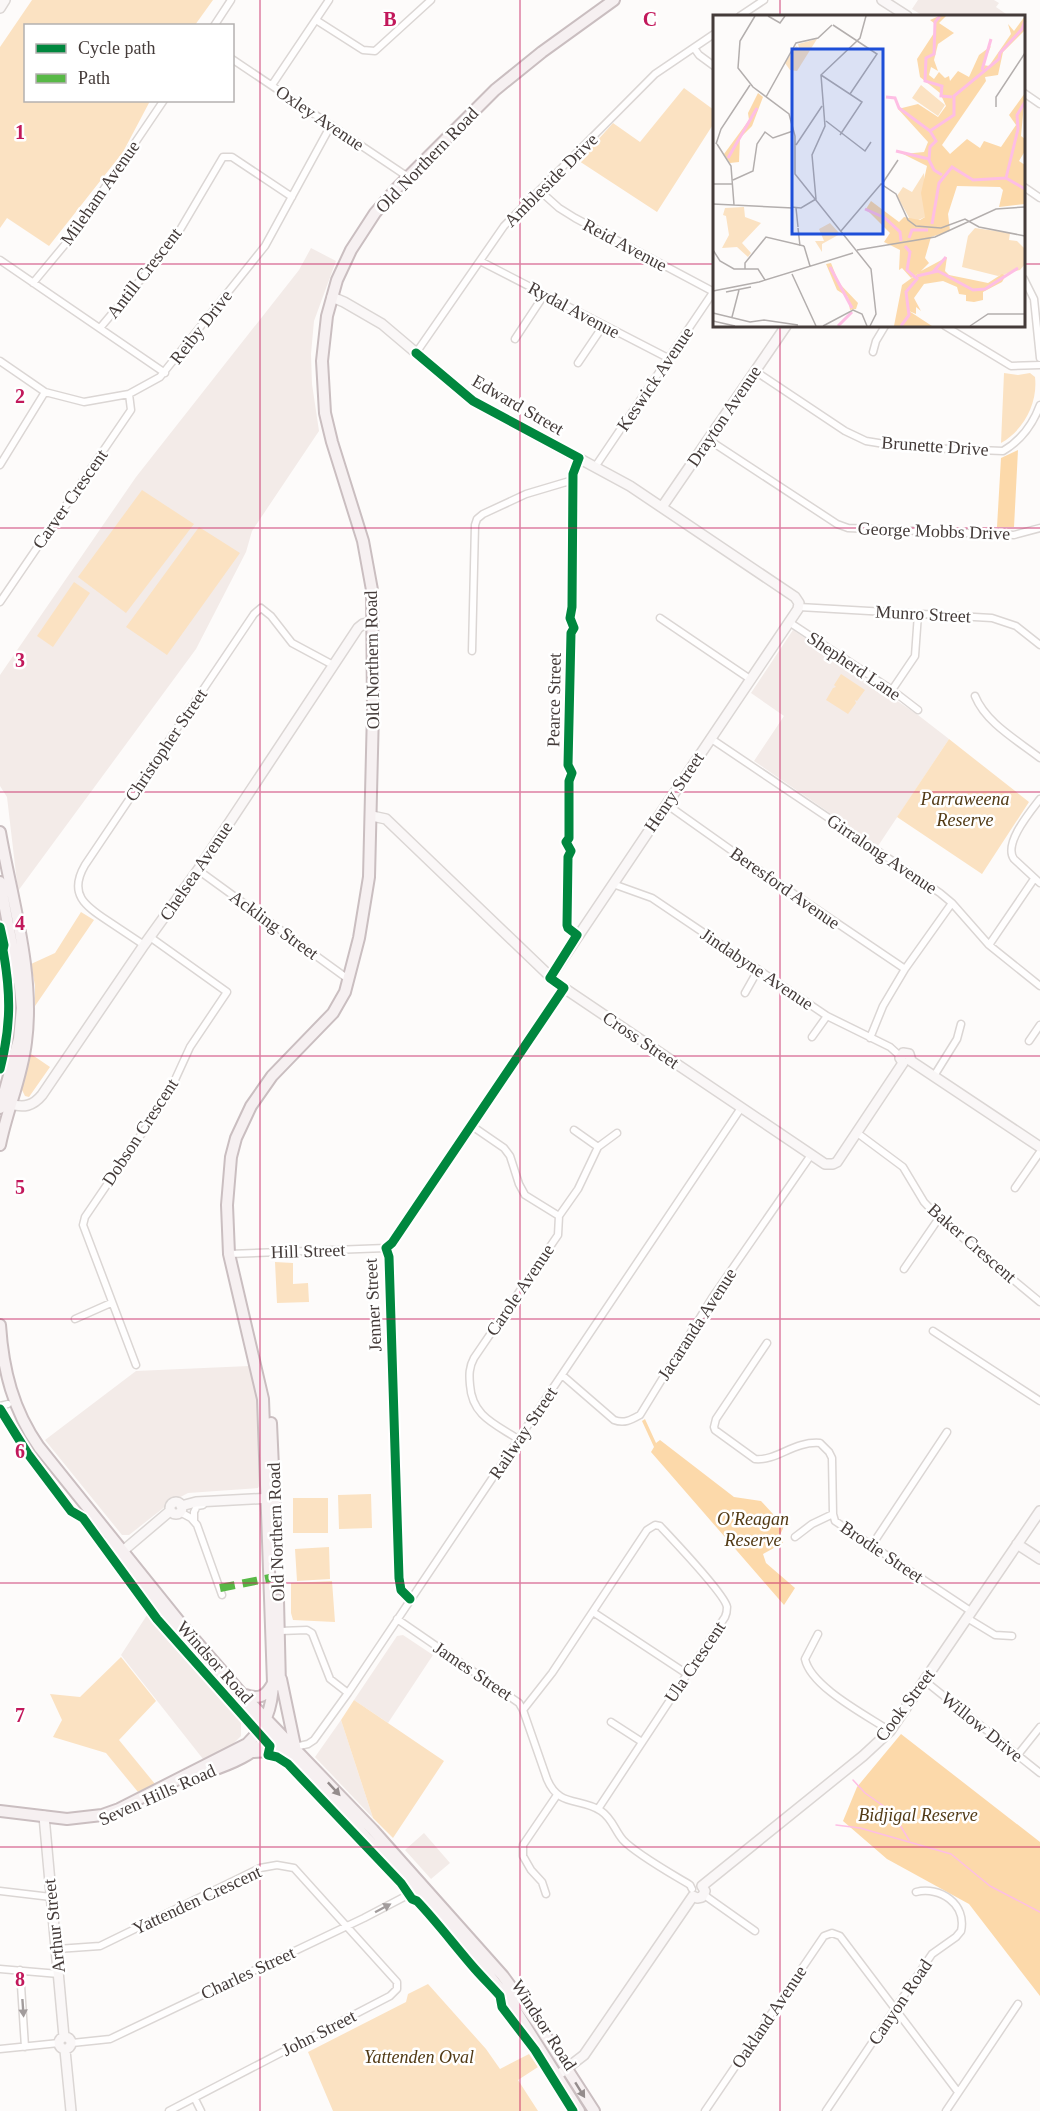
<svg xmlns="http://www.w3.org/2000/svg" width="1040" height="2111" font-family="Georgia,serif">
	<rect width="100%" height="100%" fill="#fdfbfa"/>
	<path fill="#f3ebe8" d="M918 0H994L999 3 996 7 1009 16H923L912 9Z
		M311 248 336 261 314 321 311 354 312 384 319 431 252 531 246 552 196 649 18 891 7 797 0 786V675L136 477 299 270Z
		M793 630 918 715 949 739 878 846 754 761 784 716 751 693Z
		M249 1366 254 1378 259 1404 261 1482 258 1488 188 1493 171 1502 129 1535H122L45 1440 136 1371Z
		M149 1612 199 1674 216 1688 241 1722V1736L233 1744 203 1759 121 1655Z
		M403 1635 433 1655 388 1723 354 1700 397 1636Z
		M341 1720 373 1818 315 1757Z
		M424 1833 450 1863 431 1879 405 1850Z"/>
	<path fill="#fbe2c2" d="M32 0H213L195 25 26 26V100L150 101 123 152 49 246 7 218 0 228V47Z
		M684 88 714 110V123L657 212 579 161 613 123 640 142Z
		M1004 373 1018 375 1030 373 1035 377C1038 403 1024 430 1001 443Z
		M142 490 194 524 126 613 78 577Z
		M199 527 240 553 167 655 126 627Z
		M74 582 90 593 53 647 37 636Z
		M841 674 865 690 857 701 855 700 856 703 848 714 826 700 833 688 836 687 834 685Z
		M949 739 1029 802 982 874 897 817Z
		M81 912 94 920 35 1006V986L31 964 55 953Z
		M31 1054 50 1067 29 1097 25 1096 21 1088Z
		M275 1262 293 1263V1284L308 1283 309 1302 277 1303Z
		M371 1494 372 1528 339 1529 338 1495Z
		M293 1498H328V1533H293Z
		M329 1547 330 1579 297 1581 295 1549Z
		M332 1581 335 1622 293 1620 291 1613V1583Z
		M121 1657 156 1701 119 1740 155 1784 138 1792 106 1753 53 1737 62 1720 50 1694 80 1697Z
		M354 1700 444 1761 393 1838 373 1818 341 1720Z
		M428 1984 486 2049 500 2069 529 2054 538 2067 518 2080 538 2111H333L308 2052 406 2002 408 1994Z"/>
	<path fill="#fcd9aa" d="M1018 450 1014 527H997L1001 458Z
		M645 1419 656 1443 660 1440 734 1497 761 1501 784 1526 780 1535 783 1543 763 1554 766 1563 795 1588 784 1605 651 1452 654 1447 642 1421Z
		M901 1734 1040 1842V1996L969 1904 887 1859 843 1821 857 1787Z"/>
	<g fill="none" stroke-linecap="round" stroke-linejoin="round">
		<path stroke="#febee4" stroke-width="1.5" d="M853 1780 865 1793 892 1812 909 1840
			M836 1825 860 1828 951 1854 990 1886 1040 1912"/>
		<g stroke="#dbd6d4" stroke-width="9">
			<path id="street" d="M740 16 764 0
				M316 20 363 50 375 51 431 0
				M214 26 231 0
				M694 48 699 55 714 66
				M232 59 408 177
				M272 85 329 0
				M1024 93 1040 104
				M1024 187 1040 198
				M540 191 559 208 575 218 714 292
				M0 260 165 373
				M480 261 668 358
				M1024 279 1034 299 1040 358
				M33 283 72 236 164 100
				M945 326 1011 366 1040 365
				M100 328 174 240 223 157H232L292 197
				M515 339 544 295
				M873 352 876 341 885 326
				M416 353 504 226 655 74 714 34
				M0 361 45 392 84 402 129 394 160 377 265 246 331 125
				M578 363 603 326
				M755 371 845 431 866 441 903 447 1003 451C1020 441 1033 424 1040 405
				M709 440 837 524 848 528 1014 535 1040 528
				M0 465 45 392
				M595 467 714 291
				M0 602 131 410 129 394
				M799 607 992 618 1016 626 1040 645
				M660 618 750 679
				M789 622 892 690 918 710
				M472 651 475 525 477 519 483 514 526 494 573 480
				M892 690 915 656 918 614
				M975 696C986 723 1017 740 1040 758
				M710 738 940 893 952 903 989 945 1040 986
				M1040 799C1030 812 1003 844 1014 859L1040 883
				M666 804 769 877 905 969
				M198 870 348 979
				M613 884 652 898 827 1016 890 1047 900 1056
				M577 935 568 928 567 925 568 857 571 851 566 842 569 838V781L572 773 568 765 571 633 574 628 570 618 572 607 573 474 579 458
				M144 945C132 937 120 929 108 921 85 906 68 894 85 865L254 614 261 608 271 616 292 643 333 665
				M989 945 1034 879
				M745 993 758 970
				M812 1037 827 1016
				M870 1038 883 1006 905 969 952 903
				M1029 1041 1040 1025
				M934 1076 957 1039 961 1024
				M472 1126 504 1148 510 1156 519 1184 525 1195 559 1216
				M574 1130 598 1147
				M856 1132 903 1167 924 1202 939 1218 1040 1302
				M1015 1188 1040 1152
				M386 1248 389 1257 399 1578 401 1590 410 1599
				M386 1248 392 1243 564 988
				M229 1254 386 1248
				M904 1269 939 1218
				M75 1319 111 1303
				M933 1331 1040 1401
				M767 1343 716 1419 714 1427 715 1430 755 1459C778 1461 793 1441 820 1443L829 1452 832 1458 833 1514 835 1521 972 1612
				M136 1365 83 1225 85 1217 168 1095 190 1047 227 992 150 937
				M562 1375 614 1420C624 1424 631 1420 640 1415L712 1298 811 1155
				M0 1406 8 1404
				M518 1439C495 1424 472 1416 470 1385 469 1375 469 1367 474 1358L558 1235 559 1216 578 1189 598 1147 617 1133
				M180 1512 191 1518 197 1525 222 1595
				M194 1521V1512L197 1506 203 1505
				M795 1537 812 1524 833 1514
				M872 1545 947 1432
				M593 1612 687 1674
				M967 1618 995 1635 1012 1636
				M397 1619 519 1703 523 1710 547 1779C559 1808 580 1797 601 1811 612 1818 615 1831 623 1840 636 1854 672 1874 690 1885L692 1889
				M280 1631 307 1630 312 1633 330 1679 348 1693
				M818 1634 805 1659C811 1687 866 1715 890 1731
				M925 1681 1040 1773
				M523 1710 552 1673 647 1530 655 1525 660 1526C672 1539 725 1594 727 1607 727 1609 726 1615 725 1617L598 1809
				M611 1722 642 1742
				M295 1747 308 1744 314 1740 348 1693 741 1108
				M1017 1756 1040 1727
				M0 1891 51 1897
				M704 1893 707 1897 755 1931
				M546 1894 542 1882 531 1870 523 1856V1845L557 1795
				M57 1949 100 1946 260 1868 277 1865 294 1868 397 1982V1989L390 1996 169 2111
				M0 1969 59 1974
				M20 1970 25 2047
				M72 2043 110 2039 364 1918 404 1897 408 1888 407 1883
				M0 2049 59 2043
				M195 2099 201 2111
				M705 2111 824 1936 832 1933 840 1936 958 2092
				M826 2111 932 1954 956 1937 961 1931C967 1904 940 1886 916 1892
				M946 2111 1018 2004"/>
		</g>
		<g stroke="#dbd6d4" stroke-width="12">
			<path id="secondary" d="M882 0 907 16
				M0 8 5 0
				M332 297 344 302 382 324 473 401 630 486 795 597 799 603 798 609 550 978
				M662 507 786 326
				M372 816 386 819 558 984 825 1164H833L837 1162 903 1063
				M0 937 9 934
				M911 1061 1040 1147
				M903 1063 900 1058 903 1053 909 1054 911 1061
				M10 1104C24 1108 33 1106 42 1095L144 945 198 870 358 628 363 624 374 622
				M170 1508a6 6 0 1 1 12 0a6 6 0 1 1-12 0Z
				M181 1506 196 1502 271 1498
				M1017 1544 1040 1559
				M117 1556 170 1511
				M44 1816 64 2037
				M702 1886 863 1756 890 1731 1040 1511
				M693 1896 697 1898 702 1897 705 1891 702 1886
				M59 2043a6 6 0 1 1 12 0a6 6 0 1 1-12 0Z
				M65 2050 71 2111
				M558 2075 584 2055 693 1896"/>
		</g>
		<g stroke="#cabec0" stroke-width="14">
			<path id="primary" d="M0 832C12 900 35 973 26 1042 22 1077 7 1110 0 1145
				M0 882 20 987 22 1008 19 1039 0 1108
				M0 1325C3 1370 13 1410 39 1447L182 1625 242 1694 373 1830 503 1976 538 2024 594 2111
				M271 1423 275 1512
				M107 1543 224 1689 292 1758 455 1933 509 2000 579 2111
				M278 1600 280 1686
				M281 1679 295 1746
				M245 1695C260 1700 266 1696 273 1683
				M252 1752 269 1751 286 1756
				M202 1774C225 1766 259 1755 271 1731
				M0 1811 67 1819 102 1815 119 1809 247 1744C266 1726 272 1708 273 1683L263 1399 229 1254 227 1205 231 1157 236 1138 251 1106 272 1076 333 1013 345 992 359 938 369 877 373 711 372 590 363 541 332 442 325 413 322 361 327 316 337 280 351 250 375 213 396 189 495 90 542 52 614 0"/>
		</g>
		<use href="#street" stroke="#fffefe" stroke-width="6"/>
		<use href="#secondary" stroke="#faf7f7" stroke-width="9"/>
		<use href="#primary" stroke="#f6f0f1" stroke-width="10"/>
		<path stroke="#58b947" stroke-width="8" stroke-dasharray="15 8" stroke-linecap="butt" d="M220 1588 270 1578"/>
		<g stroke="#fff" stroke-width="13">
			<path id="cycleway" d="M0 927 4 945 3 950C11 993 11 1027 0 1069
				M0 1409 28 1454 71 1511 83 1518 157 1619 270 1746 268 1755 277 1757 288 1764 401 1883 412 1899 417 1901C437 1922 455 1946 475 1969 483 1978 492 1987 500 1996L502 2007 535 2050 573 2111
				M410 1599 401 1590 399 1578 389 1257 386 1248 392 1243 564 988 550 978 577 935 568 928 567 925 568 857 571 851 566 842 569 838V781L572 773 568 765 571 633 574 628 570 618 572 607 573 474 579 458 473 401 416 353"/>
		</g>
		<use href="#cycleway" stroke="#00873e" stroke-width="9"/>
	</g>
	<defs><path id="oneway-solid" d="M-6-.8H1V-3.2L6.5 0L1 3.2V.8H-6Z" transform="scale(1.5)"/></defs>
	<g fill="#948c8c">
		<use href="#oneway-solid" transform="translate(334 1789) rotate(47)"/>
		<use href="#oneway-solid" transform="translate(580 2090) rotate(58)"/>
	</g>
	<g fill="#a29c9c">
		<use href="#oneway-solid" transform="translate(383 1908) rotate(-28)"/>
		<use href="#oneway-solid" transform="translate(23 2008) rotate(86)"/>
	</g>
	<path fill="none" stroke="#c2185b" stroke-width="1.5" stroke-opacity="0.55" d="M260 0V2111M520 0V2111M780 0V16M0 264H714M1024 264H1040M780 326V2111M0 528H1040M0 792H1040M0 1056H1040M0 1319H1040M0 1583H1040M0 1847H1040"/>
	<g text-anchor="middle" stroke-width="5" stroke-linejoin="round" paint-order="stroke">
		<g font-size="18" fill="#443b39" stroke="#fff">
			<text transform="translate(320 118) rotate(34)" y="6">Oxley Avenue</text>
			<text transform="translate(427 160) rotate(-46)" y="6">Old Northern Road</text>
			<text transform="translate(551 180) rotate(-45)" y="6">Ambleside Drive</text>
			<text transform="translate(100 193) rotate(-55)" y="6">Mileham Avenue</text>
			<text transform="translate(625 245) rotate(28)" y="6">Reid Avenue</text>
			<text transform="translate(144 273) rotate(-52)" y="6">Antill Crescent</text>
			<text transform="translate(574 310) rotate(28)" y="6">Rydal Avenue</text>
			<text transform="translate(201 327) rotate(-52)" y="6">Reiby Drive</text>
			<text transform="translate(655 379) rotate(-56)" y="6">Keswick Avenue</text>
			<text transform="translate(518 405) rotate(30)" y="6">Edward Street</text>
			<text transform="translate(724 416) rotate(-56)" y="6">Drayton Avenue</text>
			<text transform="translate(935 446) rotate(4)" y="6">Brunette Drive</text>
			<text transform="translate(70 499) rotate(-55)" y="6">Carver Crescent</text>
			<text transform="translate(934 531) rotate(2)" y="6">George Mobbs Drive</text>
			<text transform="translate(923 614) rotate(3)" y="6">Munro Street</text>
			<text transform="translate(372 660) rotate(-91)" y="6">Old Northern Road</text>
			<text transform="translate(854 666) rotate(34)" y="6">Shepherd Lane</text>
			<text transform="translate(554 700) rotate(-89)" y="6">Pearce Street</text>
			<text transform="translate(166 745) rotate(-56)" y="6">Christopher Street</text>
			<text transform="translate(674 792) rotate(-56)" y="6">Henry Street</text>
			<text transform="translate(882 854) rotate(34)" y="6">Girralong Avenue</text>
			<text transform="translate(196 871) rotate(-56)" y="6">Chelsea Avenue</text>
			<text transform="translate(785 888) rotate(35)" y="6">Beresford Avenue</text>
			<text transform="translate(274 925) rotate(36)" y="6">Ackling Street</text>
			<text transform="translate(757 969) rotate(34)" y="6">Jindabyne Avenue</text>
			<text transform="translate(641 1040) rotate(34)" y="6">Cross Street</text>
			<text transform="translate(140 1132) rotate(-57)" y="6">Dobson Crescent</text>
			<text transform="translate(972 1243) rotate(41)" y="6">Baker Crescent</text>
			<text transform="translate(308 1251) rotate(-2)" y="6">Hill Street</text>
			<text transform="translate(520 1290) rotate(-56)" y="6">Carole Avenue</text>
			<text transform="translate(373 1305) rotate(-93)" y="6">Jenner Street</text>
			<text transform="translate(697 1324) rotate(-57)" y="6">Jacaranda Avenue</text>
			<text transform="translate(523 1433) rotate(-56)" y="6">Railway Street</text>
			<text transform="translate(276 1532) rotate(-92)" y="6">Old Northern Road</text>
			<text transform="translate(882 1552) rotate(34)" y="6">Brodie Street</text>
			<text transform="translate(215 1662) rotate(48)" y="6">Windsor Road</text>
			<text transform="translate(695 1662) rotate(-56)" y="6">Ula Crescent</text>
			<text transform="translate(473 1671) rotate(34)" y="6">James Street</text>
			<text transform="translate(905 1705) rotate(-53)" y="6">Cook Street</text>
			<text transform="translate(982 1727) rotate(39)" y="6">Willow Drive</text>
			<text transform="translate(157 1795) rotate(-24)" y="6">Seven Hills Road</text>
			<text transform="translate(197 1900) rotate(-25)" y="6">Yattenden Crescent</text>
			<text transform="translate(54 1926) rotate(-96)" y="6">Arthur Street</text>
			<text transform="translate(248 1973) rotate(-25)" y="6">Charles Street</text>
			<text transform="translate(900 2002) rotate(-56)" y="6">Canyon Road</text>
			<text transform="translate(769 2017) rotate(-56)" y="6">Oakland Avenue</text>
			<text transform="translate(544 2025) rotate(57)" y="6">Windsor Road</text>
			<text transform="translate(319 2033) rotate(-27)" y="6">John Street</text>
		</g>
		<g font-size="18" font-style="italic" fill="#523a15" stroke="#fff">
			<text x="965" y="805">Parraweena<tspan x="965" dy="21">Reserve</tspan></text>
			<text x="753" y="1525">O'Reagan<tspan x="753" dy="21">Reserve</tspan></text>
			<text x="918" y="1821">Bidjigal Reserve</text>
			<text x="419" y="2063">Yattenden Oval</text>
		</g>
	</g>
	<g transform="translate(713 15)">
		<rect width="312" height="312" fill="#fdfbfa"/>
		<path d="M104 24 84 56 77 55 72 48 83 31 86 33 85 29ZM208 70 232 90 225 101 199 83ZM211 158 214 201 199 208 184 181 190 172 199 177ZM31 192 32 202 48 208 29 228 38 238 35 242 24 232 9 233 16 220 13 201 10 200 12 193ZM117 208 127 219 109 229V237L102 226H111L106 214ZM262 213 297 218 296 225 304 226 312 234V249L307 255 285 261 249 252 255 221Z" fill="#fbe2c2"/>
		<path d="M226 1H233L226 8 241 18 225 29 221 45 225 56 218 52 216 60 221 64 226 57 232 63 236 61 237 66 245 56 256 62 266 40 278 31 270 50 276 51 298 19 295 9 301 16 312 1V15L290 37 285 60 272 62 273 66 229 130 237 139 254 124 267 133 271 126 288 132 303 110 296 100 312 78 308 121 312 124V136L306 146 312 150V189L286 192 290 175 287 172 244 171 235 199 237 216 218 222 212 243 216 248 208 256 234 242 232 256 236 260 275 268 289 259 293 260 289 267 270 277V285L261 287 253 286V280L246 279 244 272 230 266 211 269 201 283 208 296 203 292V299L196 296 219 311H181L189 270 207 257 198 263 189 253 186 255 187 235 171 227 177 218 153 194 158 186 186 207 191 202 207 205 212 202 208 178 214 151 190 139 211 137 215 127 185 94 205 89 225 102 233 91 227 78 207 62 204 44 221 18V8L217 5ZM45 78 50 82 39 111 27 123 26 147 17 148 11 139 36 105 35 98ZM118 248 126 268 145 288 143 294 137 295 135 282 124 275 113 249Z" fill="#fcd9aa"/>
		<path fill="none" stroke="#febee4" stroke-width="3" d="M227 1 222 7 221 39 213 43 212 66 229 71 228 81 239 82M269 55 278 24M173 82 182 83 186 93 217 116M183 136 216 144M15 143 44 93M229 160 221 155 216 145 217 132 223 126 217 116 241 100V81L286 44 287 38 309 14 312 6M293 163 305 114 304 100 312 87M152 194 172 203 187 217 188 226M219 209 226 168 239 152 260 165 293 163 312 174M196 223 199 215H215M117 252 139 293M220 257 233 242M204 261 225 256 260 275 272 274 305 253M125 311 139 297M188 311 196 300 193 277 204 264 194 255 197 237 192 231"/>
		<path fill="none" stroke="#b3aead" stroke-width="1.5" d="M42 1 27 26 25 53 40 72 76 99 82 121V159L158 254 163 299 157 311M55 1 67 8 72 1M120 10 164 39 137 79M108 60 149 87 127 120M53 82 83 28 105 23 119 10M283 92V82L312 38M113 106 152 136 158 127M3 129 8 114 37 70M4 129 18 151 21 190M83 130 109 91M20 165 40 156 44 129 52 117 60 123 80 116M0 169H20M169 169 185 145M0 189 80 193M78 192 88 193 103 184 99 140 112 111 108 60 147 23 153 1M83 193 85 212M85 213 87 231M128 216 168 169 183 179 195 205 203 211 228 213 252 204 266 212 312 221M91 231 97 251M0 235 7 246 21 254H45L52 265M144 235 222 222 283 194 312 192M32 254V248L53 222 91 231M79 259 103 311M0 276 46 267 140 238M13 277 38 272M0 298 37 307 51 305 85 310M19 302 26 275M0 306 22 311M110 311 140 295 149 299 154 311M257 311 275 299H312"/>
		<path fill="#1d4ed8" fill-opacity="0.15" stroke="#1d4ed8" stroke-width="3" d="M79 34H170V219H79Z"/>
		<rect width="312" height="312" fill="none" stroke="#443b39" stroke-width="3"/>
	</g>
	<g font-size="20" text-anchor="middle" font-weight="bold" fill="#c2185b" stroke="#fff" stroke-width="5" stroke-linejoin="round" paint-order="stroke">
		<text x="390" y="26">B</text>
		<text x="650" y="26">C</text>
		<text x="20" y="139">1</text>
		<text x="20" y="403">2</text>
		<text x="20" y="667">3</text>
		<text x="20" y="930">4</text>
		<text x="20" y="1194">5</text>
		<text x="20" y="1458">6</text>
		<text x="20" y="1722">7</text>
		<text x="20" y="1986">8</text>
	</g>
	<rect x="24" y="24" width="210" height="78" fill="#ffffff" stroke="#b4b1b0" stroke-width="1.5"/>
	<rect x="36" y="44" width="30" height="9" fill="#00873e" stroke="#b4b1b0" stroke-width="1.5"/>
	<text x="78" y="54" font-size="18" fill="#443b39">Cycle path</text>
	<rect x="36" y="74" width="30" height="9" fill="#58b947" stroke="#b4b1b0" stroke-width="1.5"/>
	<text x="78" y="84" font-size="18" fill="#443b39">Path</text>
</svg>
